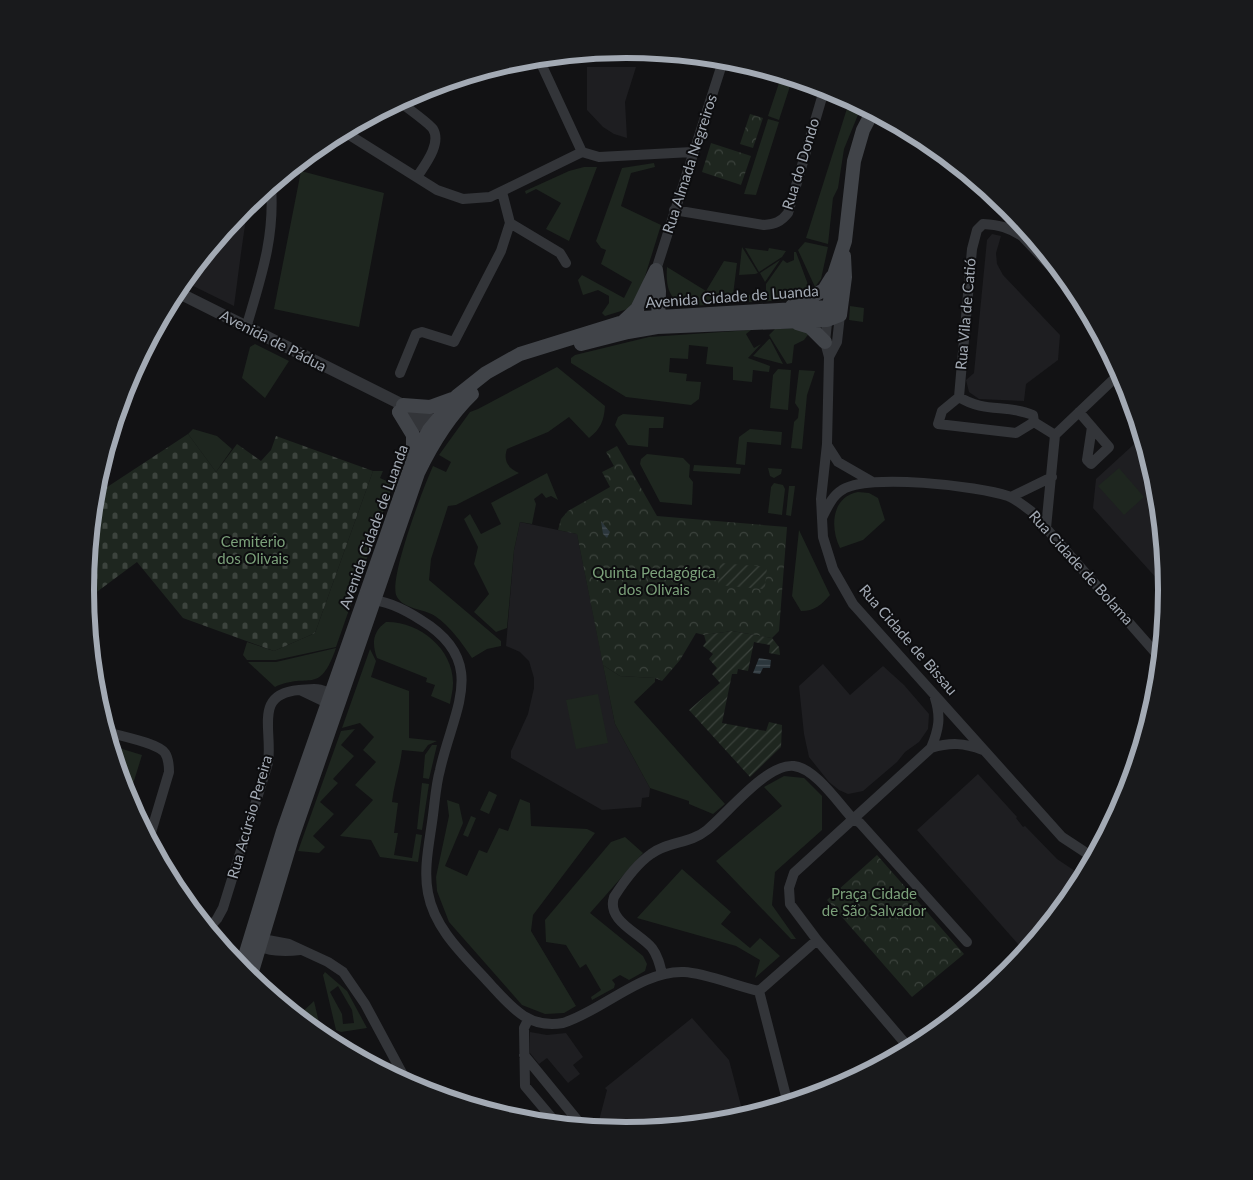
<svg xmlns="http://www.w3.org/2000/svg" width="1253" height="1180" font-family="Lato,sans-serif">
	<defs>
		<pattern id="cemetery-stones" width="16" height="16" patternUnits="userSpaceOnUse" patternTransform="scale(1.25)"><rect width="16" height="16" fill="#1e261f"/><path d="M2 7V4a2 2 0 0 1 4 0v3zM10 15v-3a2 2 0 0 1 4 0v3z" fill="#3c433d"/></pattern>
		<pattern id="park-crowns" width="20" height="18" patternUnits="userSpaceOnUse" patternTransform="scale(1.25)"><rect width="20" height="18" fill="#1e261f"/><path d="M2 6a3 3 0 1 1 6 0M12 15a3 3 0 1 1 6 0" fill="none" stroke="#3c433d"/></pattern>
		<pattern id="garden-furrows" width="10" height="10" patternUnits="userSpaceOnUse" patternTransform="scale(1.25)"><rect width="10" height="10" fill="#1e261f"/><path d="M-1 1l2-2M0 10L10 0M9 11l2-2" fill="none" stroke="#3c433d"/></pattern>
		<pattern id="water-rules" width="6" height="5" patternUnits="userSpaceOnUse" patternTransform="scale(1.25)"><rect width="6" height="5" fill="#2b363c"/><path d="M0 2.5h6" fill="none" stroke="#475056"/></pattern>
	</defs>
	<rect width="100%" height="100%" fill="#121214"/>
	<path fill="#1e1e21" d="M587 67H636L625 102 627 138 614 134 603 127 587 110Z
		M248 204 241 253 234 306 183 281Z
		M992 234 1001 236 996 253 997 264 1003 275 1060 335 1058 360 1026 384 1024 401 979 399 969 392 966 380 974 373 987 240Z
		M1143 436 1157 485 1168 591 1093 508 1096 479Z
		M520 522 577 534 615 724 650 788 649 797 642 798 641 807 602 810 511 758V751L528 714 534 688V678L529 661 520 652 506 646 514 550Z
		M823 664 850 695 883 666 904 685 929 714 928 729 919 742 905 752 897 762 863 791 848 794 839 790 829 782 809 757 804 734 799 686Z
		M978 774 1017 817 1016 818 1023 827 1025 826 1057 859 1084 877 1076 891 1026 953 917 830Z
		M692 1018 729 1060 744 1117 732 1121 626 1131 597 1128 607 1090 605 1088Z
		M530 1032 547 1035 566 1033 583 1057 573 1065 580 1074 568 1083 547 1058 539 1064 530 1053Z"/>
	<path fill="#1e261f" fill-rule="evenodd" d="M781 77 792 80 779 120 768 116Z
		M850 99 862 105 844 149 838 188 833 198 828 244 806 238Z
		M768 119 779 122 756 195 744 194Z
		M654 163 655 167 631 173 621 206 661 225 642 286 631 308 605 316 602 313 609 303V296L598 290 583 295 578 280 582 275 624 298 632 282 601 264 606 250 601 248 596 241 622 168Z
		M584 167H597L569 241 546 229 561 203 536 189 526 194 525 191 569 171Z
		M301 171 384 193 359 327 274 309Z
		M805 242 828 247 821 279 815 287 798 250Z
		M742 247 758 273 755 274 739 275Z
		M745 248 768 251 769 248 786 251 782 257 759 272Z
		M794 252H796L810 290 791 300 749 302 748 295 766 293V284L783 260 787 263 794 260Z
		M780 260 765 282 760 273Z
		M724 261 737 263 732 303C697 305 663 316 667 267L706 291Z
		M850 306 864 308 863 322 849 320Z
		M798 328 810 332 804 340 794 345 792 363 787 364 769 335 775 329Z
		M751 330 746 334 754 348 761 344 748 358 770 366 769 372 753 370 752 382 733 380V367L706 364 708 347 689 345 688 359 670 358 669 372 687 374 686 381 701 382 699 399 691 405 626 397 571 363V358L575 355 649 337Z
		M769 339H770L783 364 753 356Z
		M255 344 289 361 265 398 242 378 250 347Z
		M557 367 605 406C604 420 601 429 589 438L569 417 548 432 507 449C503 461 508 468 519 473L456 505 448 506 431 559 429 580 501 641V646L487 649 472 658C461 642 451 627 435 616 423 608 405 610 397 597 387 582 424 486 433 466L446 472 451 462 439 455 470 412 478 409Z
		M778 369 791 370 788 410 770 408 773 375Z
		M799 370 815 371 807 395 802 449 791 448 794 422 798 418 799 409 795 403Z
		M623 414 664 417 663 428H649L648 447 628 445 615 425 618 417Z
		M193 429 217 436 232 449 216 472 188 434Z
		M750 429 782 432 781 445 747 442 745 465 736 464 739 437Z
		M647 454 683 458 690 465 689 477 693 482 692 505 660 502 640 464 641 459Z
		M694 465 741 468 740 474 693 471Z
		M768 468 782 469 781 474 774 478 770 476Z
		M1119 468 1144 497 1124 515 1098 486Z
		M373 471H383L380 478 393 484 336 647 276 660H247L243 655 247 642 274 651 315 633Z
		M547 473 558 500 551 496 546 498 542 493 534 499 536 504 532 524 520 522 514 550 507 628 496 632 474 612 489 594 474 564 478 547 464 519 470 514 481 534 501 524 491 503Z
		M774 483 783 485 785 489 782 515 768 513 771 487Z
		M789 486H795L791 516 786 515Z
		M858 492 869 493 878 498 885 520 863 540 840 548C830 528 831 497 858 492Z
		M799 530 830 595C821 605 815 611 801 611L792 596Z
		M386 622C419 621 454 649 453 684 453 690 451 697 450 704L431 696 435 685 426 682 427 678 377 658C372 644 372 632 386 622Z
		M336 648C319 697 309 671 275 687L248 662H276Z
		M370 649 376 661 371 677 409 691V738L437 741 428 745 423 752 402 750C400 768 394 784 392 802L398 803 394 833H398L394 855 412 858 416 834 422 835 418 862 380 857 371 840 340 836 373 800 355 785 376 762 363 750 374 737 360 723 342 728Z
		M603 665 620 676 655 678V682L634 702 725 804 713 814 689 804V801L650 788 615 724Z
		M598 694 608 743 576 749 566 700Z
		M355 729 341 745 354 756 333 779 338 783 320 802 334 814 313 836 325 847 319 853 298 851 341 731Z
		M432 745H437L429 779 423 778 425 755Z
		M119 748 142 755 129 797 126 796 115 761Z
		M784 776 804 778 822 796V830L775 872 772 905 796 939H791L716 861 782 806 764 787Z
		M422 783 429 784 422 830 417 829Z
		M489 791 497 795 489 814 480 810Z
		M520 799 530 803 531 826 587 829 595 833 533 915 531 931 576 1006 564 1013 545 1014 522 1005 449 922 437 891 436 877 449 816 447 800 459 804 463 823 445 866 467 876 479 850 487 853 499 828 508 831Z
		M471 816 476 818 468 837 463 835Z
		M625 837 643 853 590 913 643 956 647 964 645 971 629 980 620 975 612 980 615 984 614 988 592 1000 591 997 601 990 586 964 580 968 566 945 546 942 545 920 611 842Z
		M682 869 731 912 721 924 750 948 760 938 780 956 755 978 760 960 736 946 637 918Z
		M325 972 347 991 367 1028 341 1032 336 1030 323 975ZM338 986 352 1010 354 1023 343 1024 342 1014 330 992Z
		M314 1001 320 1027 319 1028H311L297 1017Z"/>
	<path fill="url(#cemetery-stones)" d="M188 434 216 472 237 444 261 461 271 450 276 436 373 471 315 633 274 651 183 618 137 562 86 600 85 590 95 495Z"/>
	<path fill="url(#park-crowns)" d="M750 114 763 118 753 148 740 144Z
		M711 143 751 156 741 185 702 172Z
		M617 446 657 516 787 527 779 631 772 638 732 631 704 635 696 633 680 660 662 681 655 678 620 676 603 665 577 534 558 530 561 519 568 511 610 487 602 472 614 466 606 452Z
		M877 855 964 954 912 997 827 900Z"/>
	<path fill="url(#garden-furrows)" d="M720 563 767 567 765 587 763 589 718 585Z
		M732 631 772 638 779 647 780 655 769 653 770 645 754 642 748 671 738 669 737 674H732L722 723 766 731 769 722 782 725 781 747 750 777 689 710 720 683 712 674 717 668 709 659 713 654 703 646 706 642 704 635Z"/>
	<path fill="url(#water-rules)" d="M601 521 610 532 607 538 603 534Z
		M759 658 771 660 770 668H763L760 674 753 673Z"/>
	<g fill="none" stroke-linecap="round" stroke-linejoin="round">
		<path stroke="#333539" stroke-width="10" d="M538 57 582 152
			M399 101C407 108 429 123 433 129 442 144 424 166 417 177
			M343 131 437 190 463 199 490 197 582 152 599 157 692 152
			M674 210 764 225C775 224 781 222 788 213L825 87
			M510 223 560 253 566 263
			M656 270 724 58
			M828 314 825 342 829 357 827 444 821 499 823 537 833 569 853 604 1062 837 1094 858
			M246 328C261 277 275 238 271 185
			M829 357 837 342 840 315
			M400 373 416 334 422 332 454 342 501 251 510 223 502 192
			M959 397 972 249 977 230 983 224C999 225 1009 227 1023 237L1083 301
			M959 397C984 413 1007 404 1033 415L1034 422 1016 433 938 424 942 411Z
			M1079 412 1109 447 1091 464 1087 460 1092 427
			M1034 422 1055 435
			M827 445 838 462 871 481
			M1011 497 1052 477
			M822 518C827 508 832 496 842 490 867 473 979 486 1008 496 1016 499 1024 506 1031 511L1161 659
			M1046 528 1055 435 1117 376 1122 375
			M369 600C386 600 407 611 421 620 490 662 453 710 440 770 436 784 435 800 433 815 430 840 423 868 428 893 435 931 467 958 491 985 512 1008 529 1029 563 1023 602 1011 642 970 684 972 706 973 736 986 759 991
			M300 690 323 701 333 703
			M107 732C120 736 158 743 165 753 169 759 169 766 169 772L149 839
			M931 748C951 742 964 743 983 750
			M208 929 217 919 223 908 268 763C273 730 253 694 299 690 315 689 321 686 335 698
			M257 938 289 944 328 962 343 972 365 1004 408 1084
			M254 943C266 952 286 952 300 950
			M662 974C660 965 658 956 652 948 640 933 606 921 614 897 623 883 638 863 651 854 668 841 690 844 707 830 728 813 767 763 794 766 815 768 839 804 853 819L860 823 967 942
			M759 991 788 1104
			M759 991 817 940
			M528 1020 524 1028 525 1086 557 1124
			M910 1049 817 940 790 904 789 888 794 873 931 748C939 729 941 717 935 698
			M524 1055 583 1127"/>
		<path stroke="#333539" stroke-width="12" d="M175 291 431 419 439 430
			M398 412 429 430 438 432"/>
		<path stroke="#414449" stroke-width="14" d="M656 270 659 291 658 324
			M792 306 824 290 832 277
			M829 307 834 275 845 241 854 161 863 130 873 111
			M840 315 845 277 844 256
			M624 321 637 309 656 270
			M797 323 810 327 825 342
			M581 344 628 332 657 327 827 320 840 315
			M403 405 430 407 452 399
			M399 412 413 435V457
			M241 969 283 831 412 463 429 430 457 396 486 373 520 354 620 323 643 318 829 307 840 315
			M250 978 292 838 418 473C432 444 448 417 472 394"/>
	</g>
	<g text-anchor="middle" stroke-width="4" stroke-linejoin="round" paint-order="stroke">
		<g font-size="15" fill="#a3aab4" stroke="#0d0d0f">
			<text transform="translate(690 164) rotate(-72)" y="5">Rua Almada Negreiros</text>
			<text transform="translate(801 164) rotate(-73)" y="5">Rua do Dondo</text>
			<text transform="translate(732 297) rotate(-4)" y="5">Avenida Cidade de Luanda</text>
			<text transform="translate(966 314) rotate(-85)" y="5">Rua Vila de Catió</text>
			<text transform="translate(273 341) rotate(27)" y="5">Avenida de Pádua</text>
			<text transform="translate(374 527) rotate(-70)" y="5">Avenida Cidade de Luanda</text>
			<text transform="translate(1081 568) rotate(48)" y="5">Rua Cidade de Bolama</text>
			<text transform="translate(908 640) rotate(49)" y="5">Rua Cidade de Bissau</text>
			<text transform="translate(250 817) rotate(-74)" y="5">Rua Acúrsio Pereira</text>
		</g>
		<g font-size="15" fill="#7ba07a" stroke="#0d0d0f">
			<text x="253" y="547">Cemitério<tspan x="253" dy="17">dos Olivais</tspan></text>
			<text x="654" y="578">Quinta Pedagógica<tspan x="654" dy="17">dos Olivais</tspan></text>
			<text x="874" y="899">Praça Cidade<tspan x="874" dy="17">de São Salvador</tspan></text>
		</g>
	</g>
	<path d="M0 0H1253V1180H0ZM94 590a532 532 0 1 1 1064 0a532 532 0 1 1-1064 0Z" fill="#191a1c" fill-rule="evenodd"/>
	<path fill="none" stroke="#a3aab4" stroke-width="6" d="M94 590a532 532 0 1 1 1064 0a532 532 0 1 1-1064 0Z"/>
</svg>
